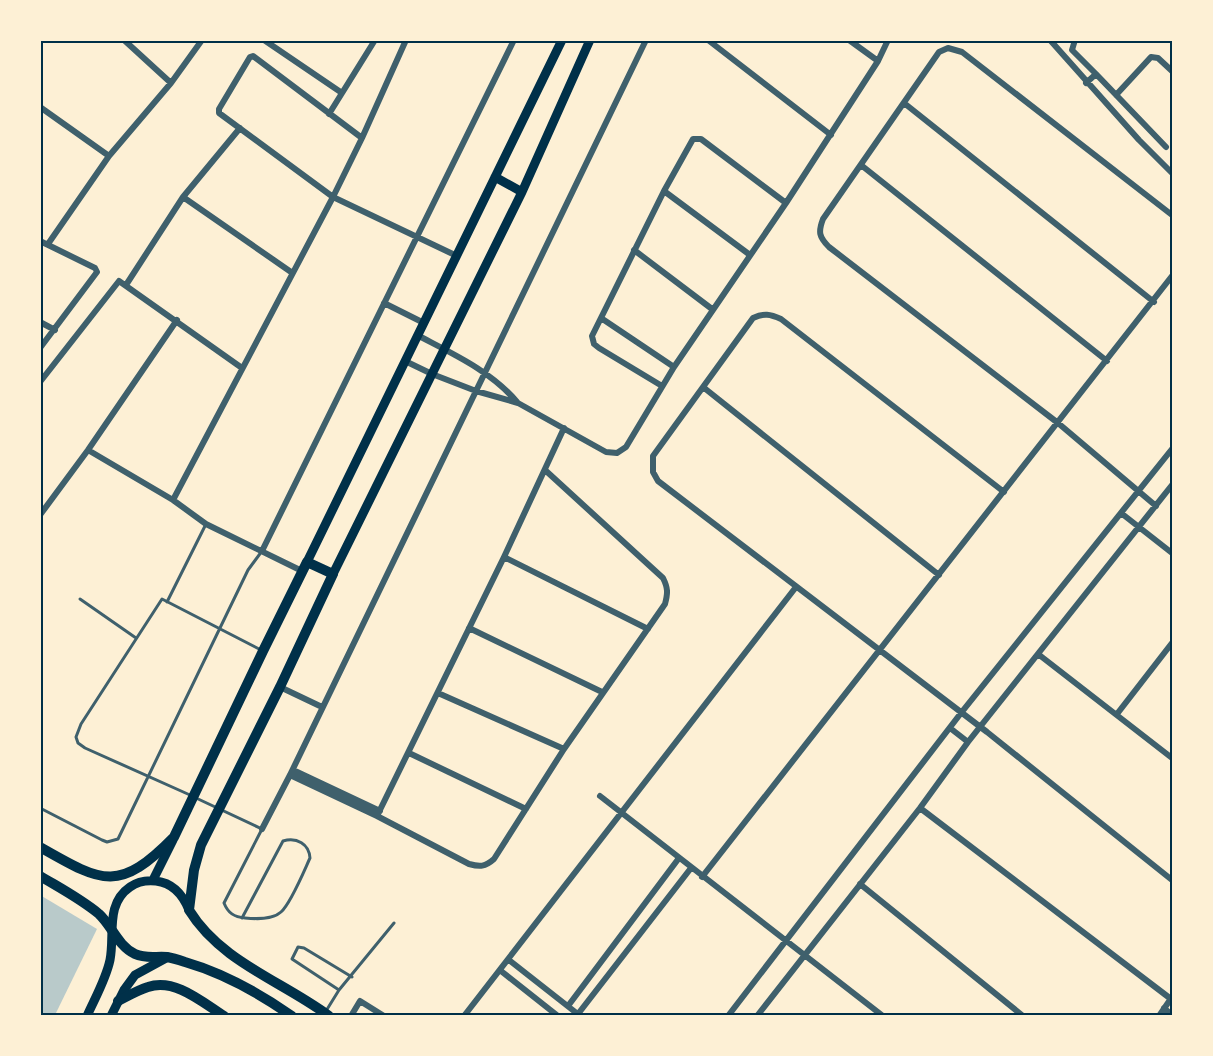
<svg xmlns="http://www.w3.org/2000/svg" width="1213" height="1056" font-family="Cabin,sans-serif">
	<rect width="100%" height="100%" fill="#fdf0d5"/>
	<path fill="#b9caca" d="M40 895 97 929 55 1015H41Z"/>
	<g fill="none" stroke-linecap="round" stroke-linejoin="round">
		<path stroke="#3f606c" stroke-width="3" d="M80 599 136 638
			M167 602 206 524
			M190 795 85 748 78 743 76 737 81 724 162 599 261 650
			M196 798 262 829 224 903C228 913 234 917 245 918 256 919 272 920 281 912 291 903 304 871 310 858 309 844 297 837 283 841L242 918
			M40 808 102 840 107 842 118 839 248 570 262 551
			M339 990 292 959 298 947 304 948 352 977
			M326 1011 339 990 394 923"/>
		<path stroke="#3f606c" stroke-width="6" d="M124 40 171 83
			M264 40 342 93
			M708 40 831 135
			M849 40 878 61
			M1050 40 1139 140 1172 173
			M1075 40 1072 50 1096 74
			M1086 83 1096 74 1166 147
			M1116 95 1151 57 1158 58 1172 71
			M904 103 1154 302
			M40 107 109 156
			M329 114 375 40
			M362 138 253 56 250 57 219 109V113L333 197 457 256
			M861 165 1107 361
			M664 191 750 255
			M183 197 291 272
			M40 241 95 268 97 272 40 348
			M48 244 109 156 171 83 202 40
			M634 250 712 309
			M126 285 183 197 240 128
			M384 303 424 323
			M601 318 674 367
			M40 322 55 330
			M417 335C453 354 491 371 517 402
			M405 361 432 374 476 391 518 403 606 452 617 453 626 447 674 367 786 203 878 61 888 40
			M40 382 119 281 242 368
			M662 386 599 348 594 344 592 336 664 191 693 139H701L786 203
			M703 387 939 575
			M88 450 173 500 206 524 302 571
			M1004 492 781 319C770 314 764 313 753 318L653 456V472L658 481 987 732 1172 880
			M173 500 333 197 362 138 406 40
			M1156 506 1058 423 829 247C819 237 818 232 823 219L939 52 948 48 962 52 1172 215
			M1121 513 1172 553
			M40 515 88 450 177 320
			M262 551 514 40
			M504 557 648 629
			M469 628 602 692
			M1038 654 1172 758
			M280 687 322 707
			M438 693 564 749
			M1117 714 1172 643
			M950 728 968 742
			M409 753 526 809
			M293 770 380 811
			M290 775 377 816 469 864C480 867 485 867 494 859L564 749 665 604C668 593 668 588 663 578L545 470
			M600 796 883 1016
			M920 808 1171 999
			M377 816 504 557 564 428
			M262 829 290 775 646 40
			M702 877 1172 276
			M860 884 1023 1016
			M509 960 579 1015
			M501 971 558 1016
			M568 1006 679 858
			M1164 1008 1172 1015
			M578 1014 691 868
			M351 1016 360 1001 384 1016
			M464 1016 796 587
			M728 1016 961 713 1172 449
			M757 1016 920 808 968 742 1172 485
			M1159 1016 1172 997"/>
		<path stroke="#003049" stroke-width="9" d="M495 177 522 192
			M307 562 562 40
			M333 574 522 192 590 40
			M153 880 173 840
			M87 1016C95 998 106 979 110 960 115 935 105 904 130 887 137 882 147 880 156 881 173 883 183 895 189 910
			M111 1016 124 990 135 975 168 957"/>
		<path stroke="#003049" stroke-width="10" d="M40 847C103 883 119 893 174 837L263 651 307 562 333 574 280 687 201 845 194 870 189 910C221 962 282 981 329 1016
			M40 876C60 888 81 899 99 914 112 926 118 946 135 954 146 959 156 956 167 957 173 958 179 960 185 962 223 973 259 993 292 1016
			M118 1001C128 996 138 990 148 987 175 978 202 1002 224 1016"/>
	</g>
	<rect width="1213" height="1056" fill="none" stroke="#fdf0d5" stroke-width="84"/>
	<rect x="42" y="42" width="1129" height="972" fill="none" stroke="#003049" stroke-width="2"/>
</svg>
